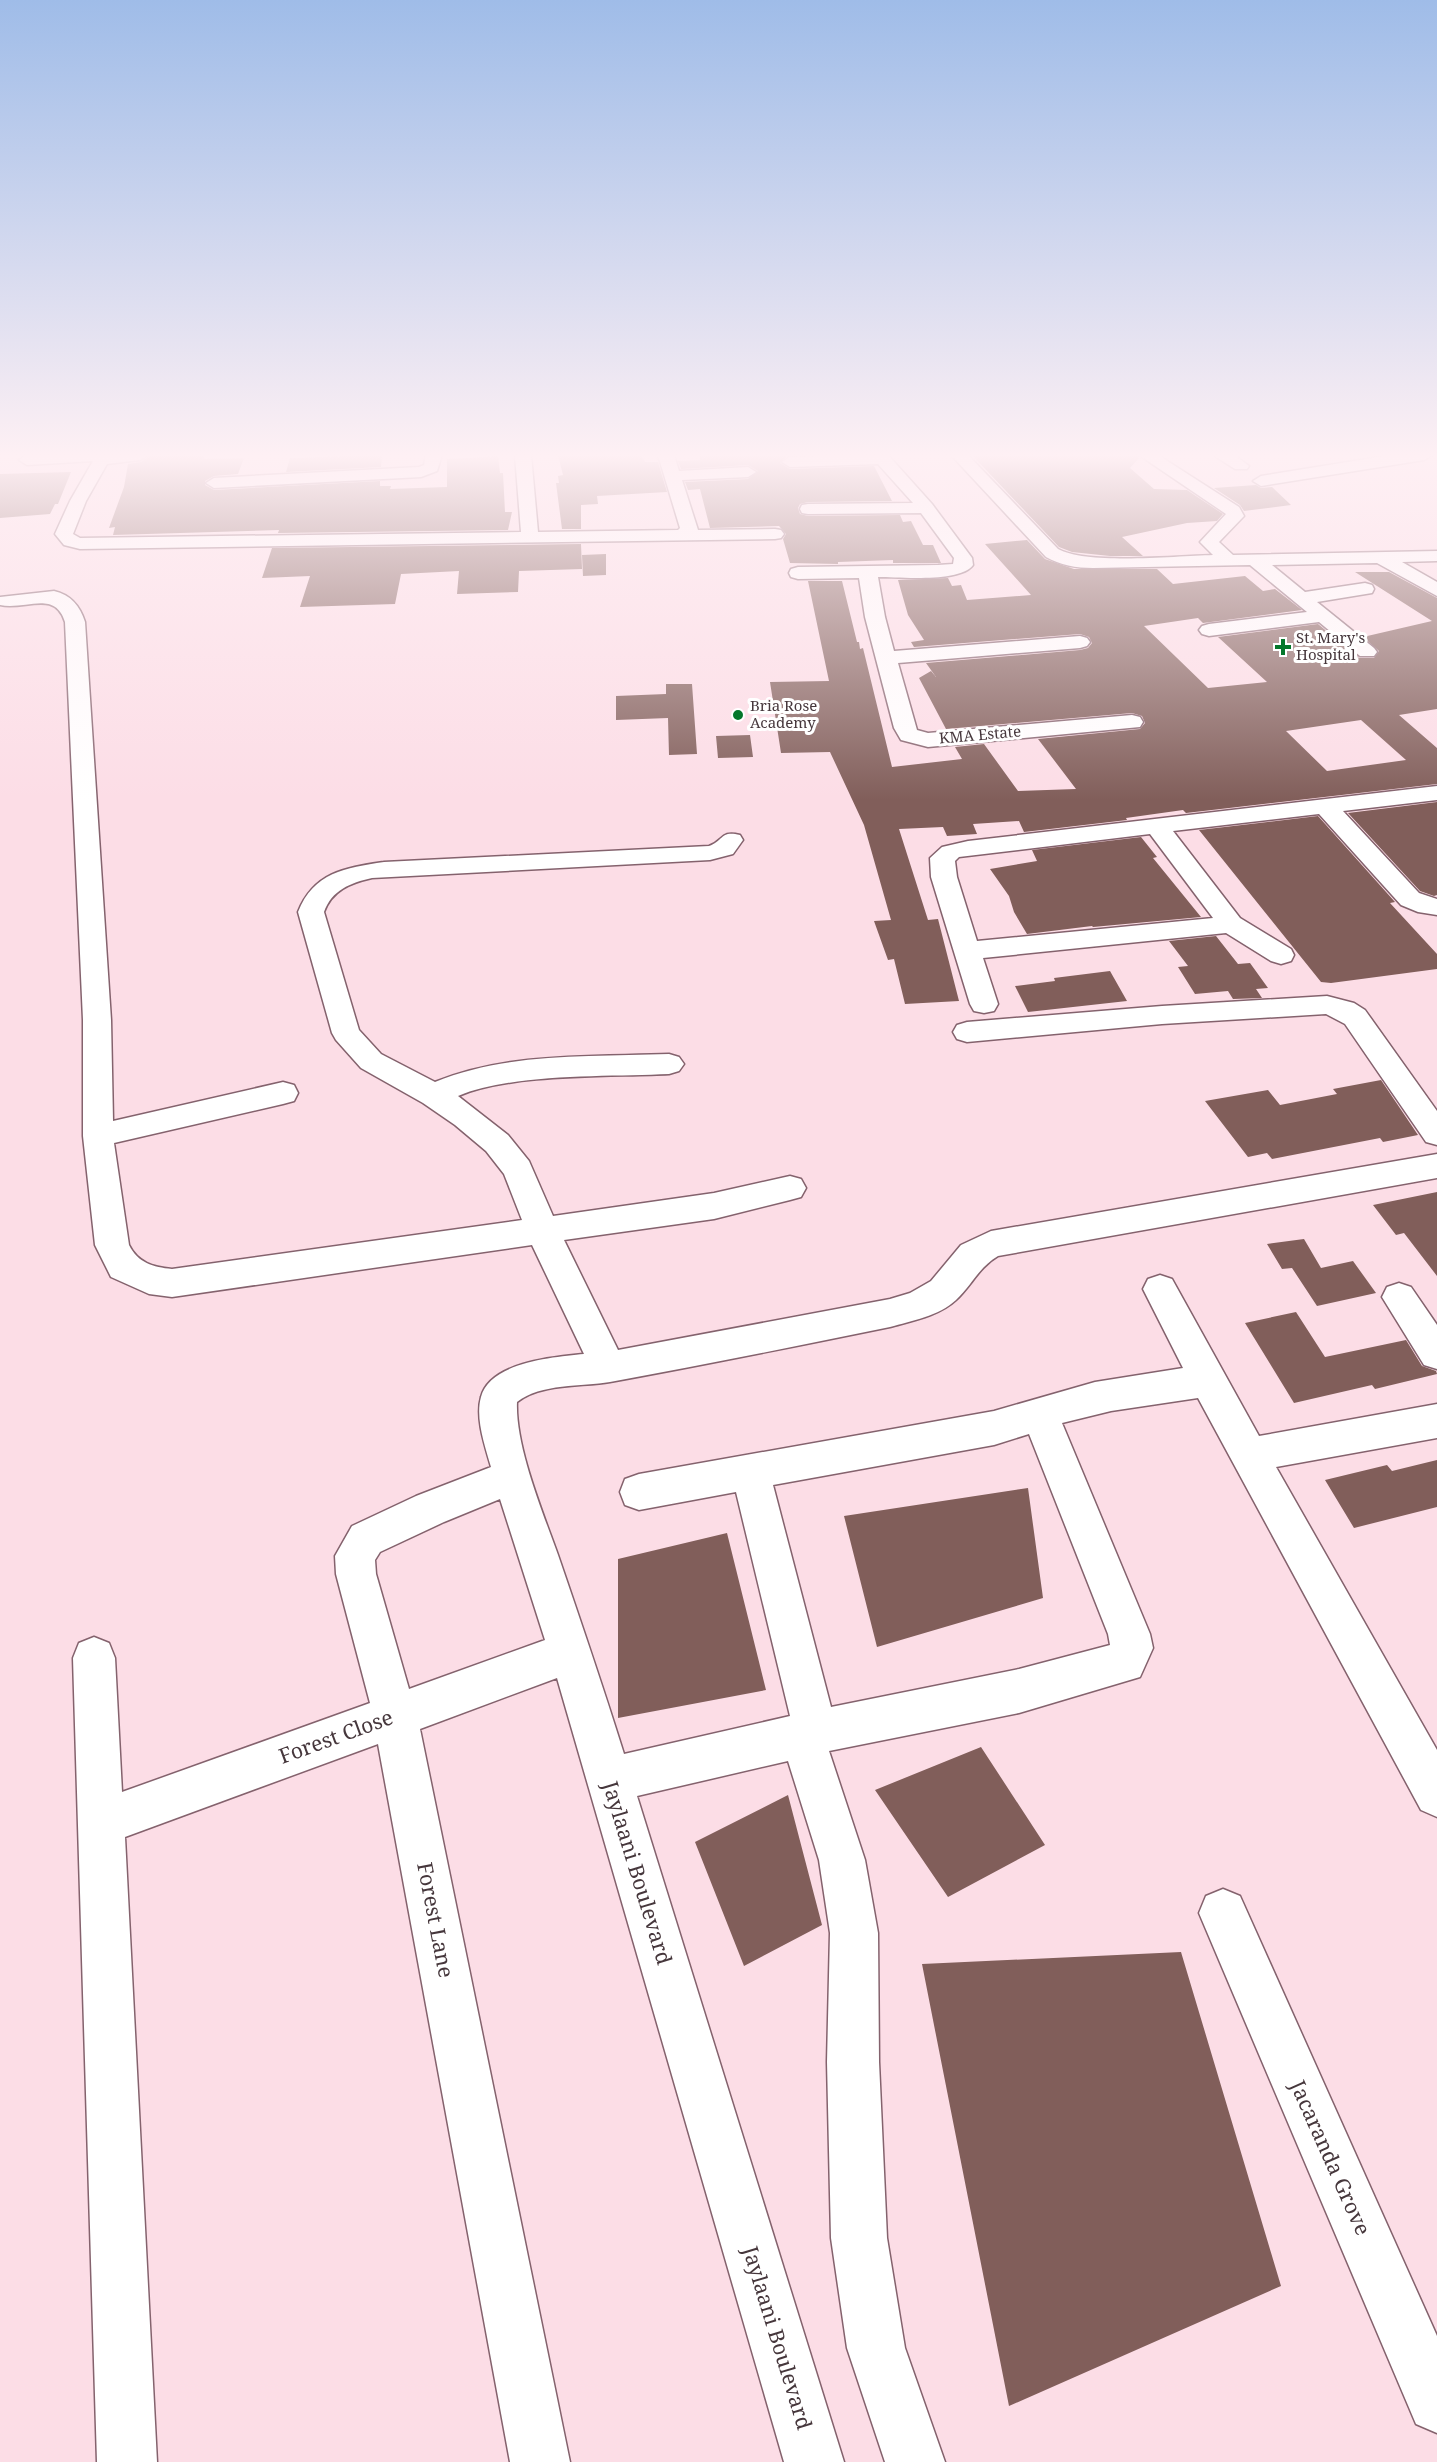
<svg xmlns="http://www.w3.org/2000/svg" width="1437" height="2462" font-family="'Noto Serif',serif">
	<rect width="100%" height="100%" fill="#fcdde6"/>
	<path fill="#815e5a" fill-rule="evenodd" d="M150 455H204V459L244 458 238 474 214 476 205 481V485L214 490 380 481V486H391L390 489 447 487V459L498 456 500 473H503L505 512H512L508 530 278 533 279 530 113 535 115 527 109 528 124 487 128 464 141 462Z
		M558 455H641L645 462H658L667 492 597 496 598 504 581 505V529H562L556 483H559L558 476 563 475Z
		M699 455H788L780 463 790 469 874 466 892 501 808 502 800 504 798 508 800 514 808 516 900 515 903 522 911 521 923 545H933L941 563H893V560L838 562V564L790 563 783 539 786 534 779 526 710 528 700 489 688 490 685 482 748 479 758 471 748 465 681 469 678 461 700 460Z
		M972 455H1137L1139 458 1130 468 1154 489 1187 490 1223 514 1217 521 1187 523 1122 537 1143 556H1110L1072 552 1059 547Z
		M345 456H382L381 467 286 472 290 458Z
		M71 472 58 504H55L50 514 0 518V474Z
		M1256 485 1261 488 1272 487 1291 505 1244 511 1240 505 1214 488Z
		M1027 540 1045 559 1074 569H1157L1173 584 1245 576 1263 591 1275 589 1302 610 1203 623 1198 618 1144 626 1208 688 1267 682 1218 637 1318 624 1359 658H1374L1379 651 1363 637 1432 621 1355 572H1389L1437 598V709L1399 715 1437 748V784L1186 813 1183 810 1126 818 1127 820 1024 832 1019 821 973 824 977 834 947 836 943 827 899 829 928 920 938 919 959 1001 905 1004 894 959 888 960 874 921 891 920 864 825 830 752 781 753 770 682 829 681 808 581H842L857 642H859L860 649 863 648 892 767 962 759 955 747 984 744 1018 791 1076 789 1038 739 1140 729 1145 723 1142 716 1132 713 946 729 919 678 931 671 936 677 926 663 1080 650 1088 648 1092 643 1089 637 1080 634 914 647 911 642 924 640 908 615 898 580 948 578 952 586 961 585 967 600 1031 595 985 544ZM1361 720 1406 760 1327 771 1286 731Z
		M581 544 582 569 519 571 518 592 457 594 459 571 401 574 395 604 300 607 310 576 262 578 272 548Z
		M606 554V575L583 576 582 555Z
		M666 684H692L697 754 669 755 668 718 616 720V696L666 694Z
		M750 735 753 757 718 758 716 736Z
		M1437 802V895L1434 896 1420 891 1348 813Z
		M1318 816 1395 902 1390 903 1437 954V969L1331 983 1321 982 1199 830Z
		M1141 837 1157 857 1153 858 1201 917 1093 927 1092 926 1027 934 1014 912 1009 896 990 869 1037 861 1032 850Z
		M1216 936 1238 964 1250 963 1268 988 1256 989 1262 998 1233 999 1228 991 1195 994 1178 967 1188 966 1169 941Z
		M1110 971 1127 1001 1028 1012 1015 986 1055 981 1054 978Z
		M1381 1080 1418 1135 1383 1142 1380 1138 1272 1159 1267 1153 1248 1157 1205 1101 1268 1090 1280 1105 1337 1094 1333 1089Z
		M1437 1192V1276L1404 1233 1396 1235 1373 1205Z
		M1304 1239 1321 1268 1353 1261 1376 1293 1317 1306 1292 1268 1282 1269 1267 1244Z
		M1296 1312 1325 1357 1406 1340 1422 1366 1436 1371 1437 1374 1375 1389 1372 1385 1294 1403 1245 1323Z
		M1437 1460V1507L1354 1528 1325 1480 1387 1465 1392 1471Z
		M1028 1488 1043 1598 877 1647 844 1516Z
		M727 1533 766 1690 618 1718V1559Z
		M981 1747 1045 1845 948 1897 875 1790Z
		M788 1795 822 1925 744 1966 695 1842Z
		M1181 1952 1281 2286 1009 2406 922 1964Z"/>
	<g fill="none" stroke-linecap="round" stroke-linejoin="round">
		<g stroke="#84626d" stroke-width="3">
			<path id="minor" d="M26 455H148L140 460 107 464 86 501 73 534 80 538 521 532 515 455H531L538 532 678 530 680 528 658 455H674L679 471 748 467 756 472 748 477 682 480 698 530 775 529 781 530 784 534 781 538 775 539 80 549 64 545 55 534 70 501 93 461 27 465 19 460Z
				M426 455H442L437 471 421 477 214 488 206 483 214 478 419 467 424 465Z
				M888 455 932 504 972 558 973 565C960 583 899 577 878 577L885 617 894 651 1080 636 1087 638 1090 642 1087 646 1080 648 898 663 917 730 928 733 1132 715 1140 717 1143 722 1140 727 928 747 901 740 894 728 865 617 859 578 798 579 791 577 789 573 791 569 798 567 938 565 953 564 954 558 921 513 808 514 802 513 800 509 802 505 808 504 913 503 878 464 790 467 782 462 790 457Z
				M951 455H968L1058 549C1087 565 1176 556 1213 555L1200 542 1226 514 1139 455H1158L1239 507 1244 516 1219 542 1233 555 1437 551V561L1402 562 1437 582V596L1377 563 1272 565 1305 592 1365 583 1372 585 1374 589 1372 593 1317 602 1374 648 1377 652 1374 656H1360L1319 622 1209 636 1202 634 1199 630 1202 626 1209 624 1307 612 1250 565 1093 568C1076 568 1060 565 1046 557Z
				M1213 455H1234L1249 466 1247 469H1235Z
				M1391 455H1432L1424 460 1261 486 1253 481 1261 476Z
				M54 591C71 595 80 606 85 622L111 1020 113 1121 283 1082 294 1085 298 1093 294 1101 283 1104 114 1143 129 1245C138 1263 153 1267 172 1269L522 1220 504 1174 486 1151 455 1125 423 1103 361 1068 336 1040 332 1033 298 912C314 872 345 868 384 862L709 846C724 841 720 830 740 835L743 840 733 854 710 860 372 878C350 883 332 890 324 912L359 1030 381 1054 435 1082C507 1052 592 1057 669 1054L679 1057 684 1064 679 1071 669 1074C608 1077 513 1073 458 1096L508 1135 529 1161 553 1216 714 1193 790 1176 801 1179 806 1188 801 1197 790 1200 714 1219 564 1240 618 1350 890 1299 910 1293 931 1281 961 1245 991 1231 1437 1154V1178L998 1256C979 1267 972 1285 956 1300 939 1316 911 1321 890 1327 797 1346 704 1365 610 1382 582 1387 541 1383 517 1402 515 1446 543 1513 558 1555 581 1622 603 1687 624 1754L790 1716 736 1492 639 1510 625 1505 620 1492 625 1479 639 1474 994 1411 1095 1382 1183 1368 1143 1289 1148 1279 1160 1275 1172 1279 1259 1436 1437 1404V1438L1276 1467 1437 1750V1817L1421 1810 1198 1398 1111 1411 1062 1423 1150 1634 1153 1648 1140 1677 1019 1713 829 1751 865 1860 878 1933 879 2062 887 2238 905 2348 945 2462H885L847 2348 831 2238 827 2062 830 1933 819 1860 788 1761 637 1796 844 2462H784L557 1678 420 1729 570 2462H510L378 1744 125 1837 157 2462H97L73 1658 79 1643 94 1637 109 1643 115 1658 122 1792 370 1703 336 1574 335 1556 352 1526 416 1496 491 1467C485 1446 475 1418 481 1397 490 1362 554 1357 584 1354L532 1245 172 1297 149 1294 111 1277 95 1245 83 1136V1020L65 622C55 589 24 611 0 605V597ZM1029 1434 1108 1634 1110 1645 1019 1669 831 1707 773 1485 994 1445ZM500 1499 545 1640 409 1689 376 1574 375 1560 380 1552 444 1522Z
				M1437 786V800L1343 811 1419 893 1437 899V915L1418 912 1401 905 1319 814 1173 831 1240 918 1291 949 1294 955 1291 961 1281 964 1271 961 1226 933 983 958 998 1004 994 1011 984 1013 974 1011 970 1004 931 877 930 858 942 847 968 841ZM1150 834 1213 918 977 941 957 877 955 861 959 857Z
				M1327 996 1354 1003 1365 1010 1437 1111V1145L1426 1142 1345 1024 1326 1014 1162 1024 967 1042 957 1039 953 1032 957 1025 967 1022 1162 1006Z
				M1399 1283 1411 1287 1437 1325V1369L1424 1365 1382 1297 1387 1287Z
				M1223 1889 1240 1896 1437 2336V2433L1416 2424 1199 1913 1206 1896Z"/>
		</g>
		<use href="#minor" fill="#fff" fill-rule="evenodd"/>
	</g>
	<linearGradient id="sky" x2="0" y2="1"><stop stop-color="#9fbce8"/><stop offset="0.57" stop-color="#fef0f4"/><stop offset="1" stop-color="#fef0f4" stop-opacity="0"/></linearGradient>
	<rect width="1437" height="800" fill="url(#sky)"/>
	<g fill="#04772b" stroke="#fff" stroke-width="2">
		<path d="M1280 638h6v6h6v6h-6v6h-6v-6h-6v-6h6z"/>
		<circle cx="738" cy="715" r="6"/>
	</g>
	<g text-anchor="middle" stroke-width="6" stroke-linejoin="round" paint-order="stroke">
		<g font-size="15" fill="#46373c" stroke="#fff" text-anchor="start">
			<text x="1296" y="643">St. Mary's<tspan x="1296" dy="17">Hospital</tspan></text>
			<text x="750" y="711">Bria Rose<tspan x="750" dy="17">Academy</tspan></text>
		</g>
		<g font-size="15" fill="#46373c" stroke="#fff">
			<text transform="translate(980 735) rotate(-5)" y="5">KMA Estate</text>
		</g>
		<g font-size="21" fill="#46373c" stroke="#fff">
			<text transform="translate(336 1737) rotate(-20)" y="7">Forest Close</text>
			<text transform="translate(637 1873) rotate(73)" y="7">Jaylaani Boulevard</text>
			<text transform="translate(435 1920) rotate(79)" y="7">Forest Lane</text>
			<text transform="translate(1330 2158) rotate(66)" y="7">Jacaranda Grove</text>
			<text transform="translate(777 2338) rotate(73)" y="7">Jaylaani Boulevard</text>
		</g>
	</g>
</svg>
